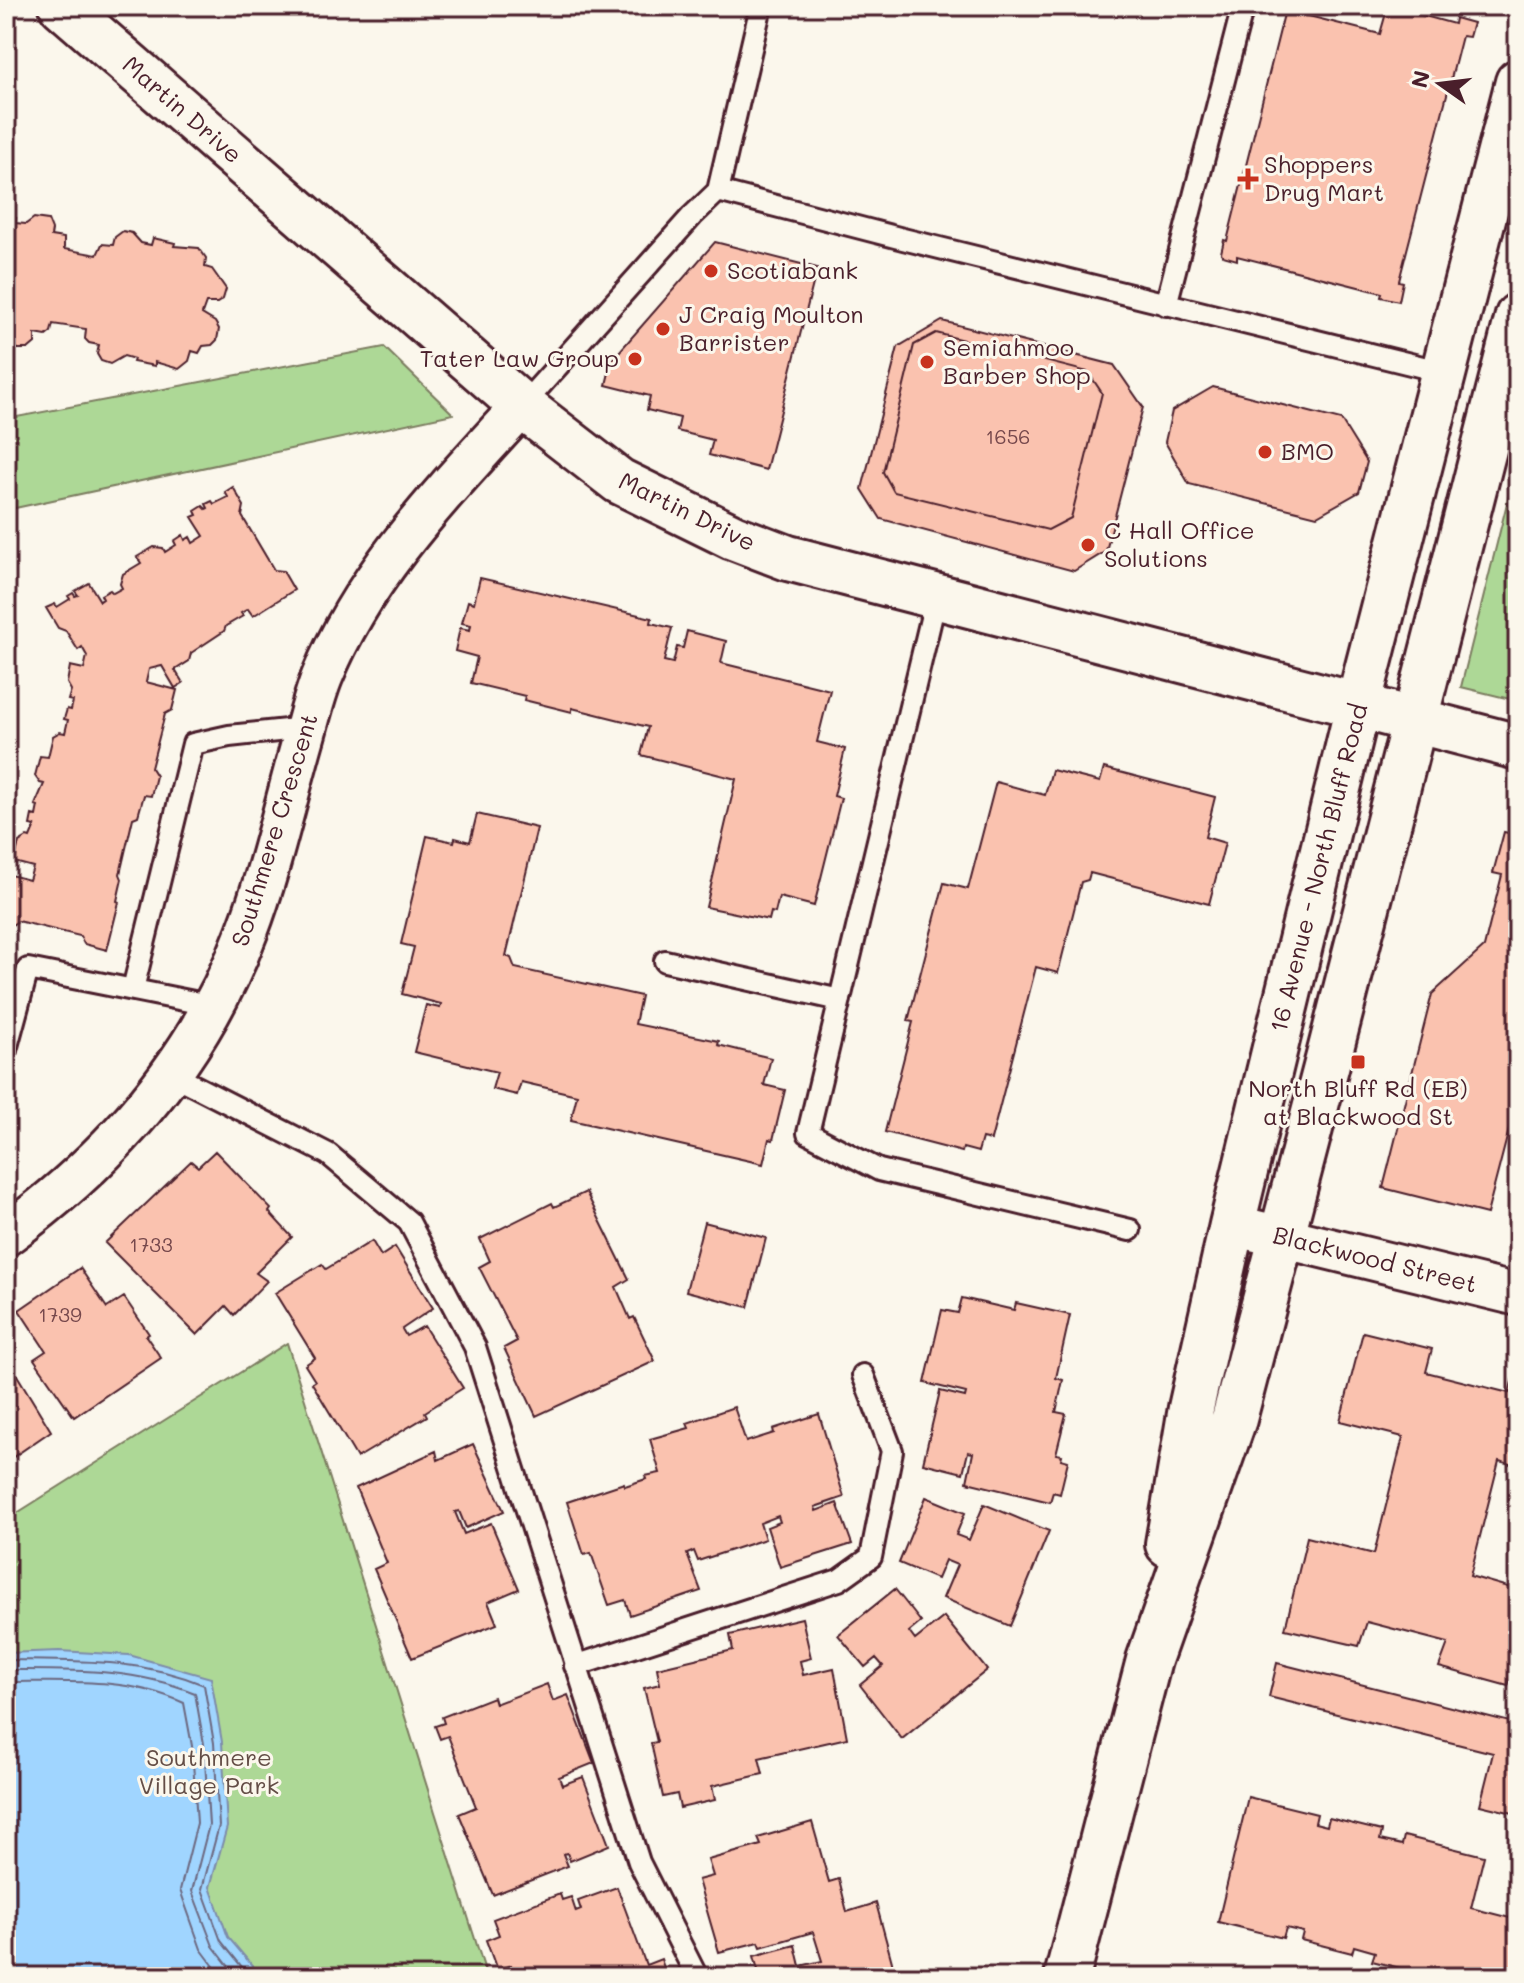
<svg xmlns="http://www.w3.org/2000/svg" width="1524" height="1983" font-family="Mali,sans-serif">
	<rect width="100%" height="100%" fill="#fbf7ec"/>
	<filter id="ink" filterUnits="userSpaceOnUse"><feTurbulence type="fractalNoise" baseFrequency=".0125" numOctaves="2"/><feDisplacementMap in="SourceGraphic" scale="16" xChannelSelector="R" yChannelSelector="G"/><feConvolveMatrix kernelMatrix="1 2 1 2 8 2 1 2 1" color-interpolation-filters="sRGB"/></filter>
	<g filter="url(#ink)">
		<path fill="#add896" stroke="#7c7c60" stroke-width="2" d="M384 347 453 414 6 510V419Z
			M1518 459V701L1461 687Z
			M287 1343 487 1977H6V1520Z"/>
		<path fill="#a0d5ff" stroke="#7e8caa" stroke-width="2" d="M59 1651 129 1655 211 1678 222 1742 227 1827 210 1887 228 1937 262 1977H6V1653Z"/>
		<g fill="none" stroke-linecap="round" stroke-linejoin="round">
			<path stroke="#6c6880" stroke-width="2" d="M6 1660C75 1661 138 1658 204 1685L214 1743 219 1826 202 1889 221 1941 250 1977
				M6 1670C71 1670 134 1668 195 1693L204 1744 209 1825 192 1891 213 1946 237 1977
				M6 1682C65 1682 129 1677 184 1703L192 1746 197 1823 180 1890 201 1949 222 1977"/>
		</g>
		<path fill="#fac2af" stroke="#4a1f2b" stroke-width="2" d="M1388 6 1454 24 1455 18 1473 23 1469 37 1462 36 1399 281 1403 282 1399 301 1381 297 1382 293 1237 256V260L1223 256 1221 253 1224 240 1227 241 1285 10 1380 34Z
			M6 216 16 218 15 223 26 224 34 218 48 220 52 230 51 236 64 238V249L97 255 102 244 113 245 115 237 123 231 132 233 141 243 151 245 153 238 175 243 174 246 199 248 206 258 205 267 212 269 226 289 223 299 217 303H206L202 314 215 322 219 329 217 340 212 345 203 346 199 353 192 351 189 361 179 369 155 362V366L133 362 134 359 124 356 110 364 101 361 97 354 99 345 89 343 85 339 86 329 53 324 51 332 46 336 35 334V343L28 349H18L10 345 6 338Z
			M715 242 817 268 766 470 709 455 713 440 677 431 680 418 647 410 650 396 606 385 612 360Z
			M942 321 1114 365 1143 407 1106 551 1074 571 881 519 862 489 898 347Z
			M936 333 1088 372 1102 393 1071 518 1048 530 894 492 883 472 914 345Z
			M1213 387 1341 420 1367 462 1359 492 1317 516 1189 484 1165 442 1172 411Z
			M233 487 244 506 242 516 274 570 283 571 294 590 253 616 248 609 241 613 243 616 226 626 224 631 191 653 189 661 175 670 183 683 175 688 162 666 149 669 146 682 177 690 172 710 165 714 151 768 156 776 151 796 144 795 138 816 133 818 120 874 122 879 117 901 119 902 107 950 84 944 80 936 18 921 12 925 6 924 7 874 29 880 33 867 14 862 19 842 27 837 30 838 35 826 30 825 32 815 36 816 38 806 35 805 44 784 40 783 35 776 40 756 48 757 53 736 60 732 65 733 68 720 64 719 67 709 71 710 73 701 68 700 71 690 67 683 70 666 84 669 87 656 82 647 78 650 66 631 58 628 46 608 55 604 57 607 70 599 68 596 73 593 75 596 78 595 75 591 89 583 100 601 103 599 101 595 110 590 113 593 122 588 120 584 123 574 141 563 137 557 154 547 163 548 165 552 176 545 174 541 183 535 185 540 190 537 193 543 204 536 192 517 197 515 195 511 203 506 206 509 208 508 206 504 212 501 214 504 228 497 225 492Z
			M480 578 652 618 651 623 672 628 664 661 673 663 677 647 683 648 687 631 726 641 721 663 830 690 817 742 845 749 834 796 841 798 814 906 779 897 775 913 771 912 769 920 706 907 736 779 641 755 648 727 572 708V712L524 700 525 696 471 683 477 657 455 651 460 628 470 630 471 625 462 623 468 601 474 603Z
			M1104 768 1215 797 1205 837 1225 843 1209 904 1090 873 1088 880 1081 882 1058 973 1036 967 991 1140 982 1138 978 1152 963 1148 962 1152 885 1132 913 1022 908 1021 944 883 968 889 996 782 1045 795 1052 770 1100 782Z
			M477 814 537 828 506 956 511 958 515 968 641 996 635 1024 719 1041 718 1045 771 1058 764 1085 785 1090 773 1140 769 1139 763 1164 571 1120 577 1095 521 1082 517 1095 492 1089 497 1072 414 1052 426 1005 440 1008 441 1004 402 994 414 947 401 944 427 836 454 842 455 838 470 842Z
			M1504 832 1518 835V1095L1487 1214 1383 1188 1432 994 1484 947 1502 875 1493 873Z
			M215 1151 271 1209 269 1212 292 1237 256 1273 267 1281 234 1315 226 1306 197 1335 105 1243 191 1161 198 1167Z
			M586 1192 629 1279 616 1287 630 1319 634 1317 655 1361 536 1416 504 1348 517 1341 479 1267 490 1261 480 1239 552 1203 554 1207Z
			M704 1222 766 1238 748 1307 686 1291Z
			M372 1241 381 1256 395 1247 433 1308 402 1329 406 1336 424 1326 463 1388 425 1412 427 1416 357 1458 312 1383 315 1381 305 1365 315 1358 275 1293 322 1264 326 1269Z
			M80 1268 107 1308 124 1297 149 1334 146 1336 161 1358 74 1417 34 1359 46 1351 19 1310Z
			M962 1298 1014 1310 1016 1303 1070 1315 1056 1378 1063 1380 1056 1412 1066 1414 1056 1454 1062 1455 1061 1459 1068 1461 1060 1494 1053 1492 1050 1502 967 1482 973 1453 968 1452 963 1473 923 1463 940 1391 965 1397 966 1393 925 1383 942 1310 958 1313Z
			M1363 1332 1432 1349 1426 1372 1509 1393 1515 1370 1518 1371V1466L1499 1461 1470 1576 1518 1590V1649L1508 1686 1439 1667 1448 1643 1367 1622 1359 1646 1285 1629 1307 1537 1374 1554 1403 1437 1340 1421Z
			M9 1362 51 1431 6 1462V1364Z
			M734 1407 746 1442 774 1433 773 1429 819 1414 844 1497 815 1507 816 1511 837 1503 852 1544 780 1567 767 1527 780 1522 778 1516 760 1523 765 1539 698 1561 694 1551 687 1554 701 1591 630 1615 625 1600 609 1605 591 1553 584 1555 567 1502 624 1483 625 1486 646 1479 645 1476 660 1473 650 1439 689 1428 687 1423Z
			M473 1444 504 1511 466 1528 459 1511 455 1512 464 1534 491 1523 519 1589 488 1602 497 1624 412 1658 374 1569 387 1563 356 1488 436 1451 438 1460Z
			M926 1497 965 1513 956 1535 969 1540 984 1504 1049 1531 1010 1626 943 1598 957 1565 945 1560 937 1579 899 1563Z
			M895 1589 921 1622 909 1632 915 1640 944 1617 987 1670 902 1739 860 1685 883 1666 876 1658 865 1667 838 1635Z
			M802 1618 811 1658 800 1661 803 1675 834 1668 847 1738 759 1758 763 1774 712 1786 715 1800 680 1808 677 1794 663 1797 651 1743 657 1742 644 1688 660 1684 657 1668 733 1650 730 1635Z
			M1277 1663 1518 1724 1517 1814 1480 1805 1493 1753 1269 1697Z
			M547 1684 553 1701 568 1695 594 1763 559 1777 562 1785 583 1777 609 1845 570 1861 567 1853 563 1854 568 1866 493 1895 459 1814 476 1807 448 1736 440 1739 435 1726 444 1723 442 1717 493 1697 495 1704Z
			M1248 1797 1317 1814 1315 1823 1327 1826 1329 1818 1382 1831 1380 1840 1402 1845 1404 1836 1484 1856 1471 1908 1518 1920V1977H1436L1372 1961 1375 1952 1354 1946 1352 1953 1301 1940 1303 1932 1286 1928 1283 1938 1218 1922Z
			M812 1822 829 1882 839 1879 847 1912 876 1903 896 1977H760L754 1956 795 1945 800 1966 822 1961 813 1932 761 1947 759 1942 719 1952 698 1880 713 1876 708 1860 761 1845 758 1838Z
			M617 1887 646 1965 661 1959 667 1977H516L511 1965 497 1970 486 1940 499 1935 493 1919 560 1894 562 1900 571 1897 576 1912 581 1910 578 1901Z"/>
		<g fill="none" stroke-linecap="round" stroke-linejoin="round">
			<g stroke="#4a1f2b" stroke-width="26">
				<path id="service" d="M718 191 903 239 1443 372
					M1166 305 1243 6
					M522 406 692 216 718 191 761 6
					M936 598 808 1133 879 1170 1130 1230
					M665 961 840 1000
					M133 989 193 744 229 736 306 728
					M6 1050 28 969 214 1006
					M171 1074 328 1154 409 1222 475 1347 639 1862 697 1977
					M575 1666 839 1580 871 1557 892 1451 863 1375"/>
			</g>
			<g stroke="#4a1f2b" stroke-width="46">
				<path id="minor" d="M1232 1225 1518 1295
					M6 1235C113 1157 200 1058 247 932 270 872 285 803 303 740 309 719 314 697 322 677 365 571 447 489 522 406"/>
			</g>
			<g stroke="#4a1f2b" stroke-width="50">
				<path id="tertiary" d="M62 6 522 406 619 481 733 537 788 558 1518 747"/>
			</g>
			<g stroke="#4a1f2b" stroke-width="50">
				<path id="secondary" d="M1168 1544 1191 1408 1232 1225 1358 706 1518 82
					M1067 1977 1149 1660 1234 1419 1330 1052 1518 316"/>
			</g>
			<use href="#service" stroke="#fbf7ec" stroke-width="20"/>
			<use href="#minor" stroke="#fbf7ec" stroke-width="40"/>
			<use href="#tertiary" stroke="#fbf7ec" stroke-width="44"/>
			<use href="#secondary" stroke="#fbf7ec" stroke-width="44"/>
		</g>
	</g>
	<g fill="#c8321e" stroke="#fbf7ec" stroke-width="3">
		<path d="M1244 167h8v8h8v8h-8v8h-8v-8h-8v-8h8z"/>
		<circle cx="711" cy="271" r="8"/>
		<circle cx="663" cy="329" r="8"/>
		<circle cx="635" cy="359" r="8"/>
		<circle cx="927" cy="362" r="8"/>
		<circle cx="1265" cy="452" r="8"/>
		<circle cx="1088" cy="545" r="8"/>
		<rect x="1350" y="1054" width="16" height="16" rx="4"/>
	</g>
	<g text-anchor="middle" stroke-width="6" stroke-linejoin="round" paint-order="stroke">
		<g font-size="20" fill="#76484c">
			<text x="1008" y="444">1656</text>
			<text x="151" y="1252">1733</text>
			<text x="60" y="1322">1739</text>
		</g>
		<g font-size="24" fill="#4a1f2b" stroke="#fbf7ec">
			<text transform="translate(182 110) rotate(41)" y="8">Martin Drive</text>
			<text transform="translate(687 512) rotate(26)" y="8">Martin Drive</text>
			<text transform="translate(275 830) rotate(-73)" y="8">Southmere Crescent</text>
			<text transform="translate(1319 868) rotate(-76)" y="8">16 Avenue - North Bluff Road</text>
			<text transform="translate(1375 1260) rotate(14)" y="8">Blackwood Street</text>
		</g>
		<g font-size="24" fill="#4a1f2b" stroke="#fbf7ec" text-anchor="start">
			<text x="1264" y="173">Shoppers<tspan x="1264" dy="28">Drug Mart</tspan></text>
			<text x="727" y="279">Scotiabank</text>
			<text x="679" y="323">J Craig Moulton<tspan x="679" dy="28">Barrister</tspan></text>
			<text x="943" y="356">Semiahmoo<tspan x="943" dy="28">Barber Shop</tspan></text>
			<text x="619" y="367" text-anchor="end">Tater Law Group</text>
			<text x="1281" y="460">BMO</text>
			<text x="1104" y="539">C Hall Office<tspan x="1104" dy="28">Solutions</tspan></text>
			<text x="1358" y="1097" text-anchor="middle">North Bluff Rd (EB)<tspan x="1358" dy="28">at Blackwood St</tspan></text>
		</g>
		<g font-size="24" fill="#634d46" stroke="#fbf7ec">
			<text x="209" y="1766">Southmere<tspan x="209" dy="28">Village Park</tspan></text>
		</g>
	</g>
	<rect width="1524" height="1983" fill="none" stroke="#fbf7ec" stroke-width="32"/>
	<rect x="16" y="16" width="1492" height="1951" fill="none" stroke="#4a1f2b" stroke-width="3" filter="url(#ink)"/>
	<g transform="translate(1440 84) rotate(284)" stroke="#fbf7ec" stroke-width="6" paint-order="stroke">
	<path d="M0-6L14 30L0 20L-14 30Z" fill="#4a1f2b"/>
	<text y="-12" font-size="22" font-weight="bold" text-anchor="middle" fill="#4a1f2b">N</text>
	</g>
</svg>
